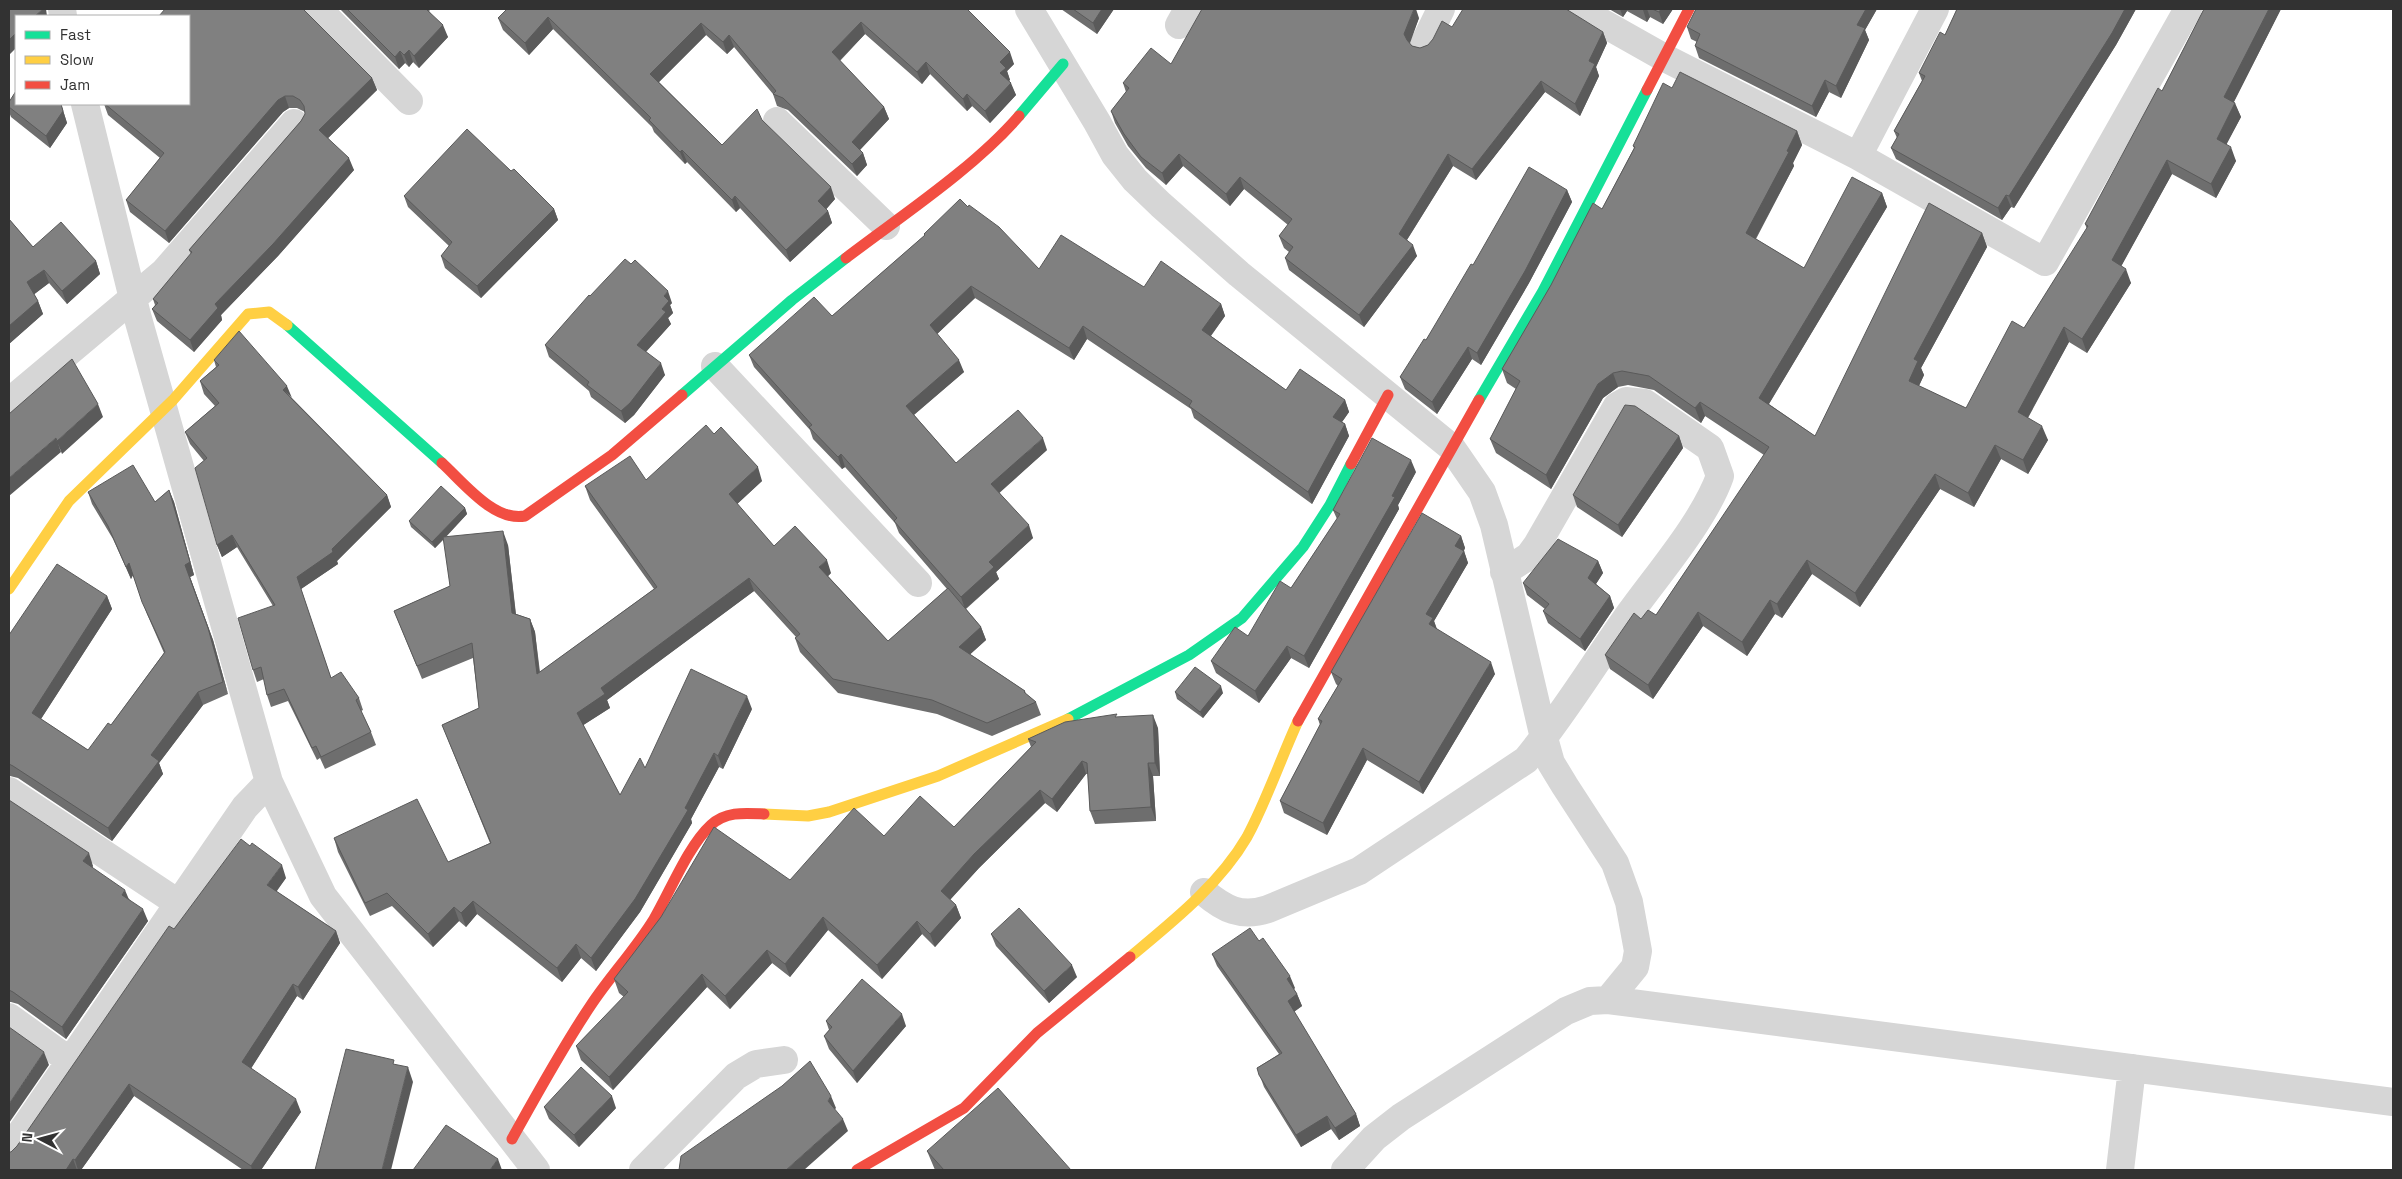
<svg xmlns="http://www.w3.org/2000/svg" width="2402" height="1179" font-family="'Space Grotesk',sans-serif">
	<rect width="100%" height="100%" fill="#fff"/>
	<g fill="none" stroke-linecap="round" stroke-linejoin="round">
		<path stroke="#d6d6d6" stroke-width="28" d="M62 9 63 16
			M318 9 409 101
			M1029 9 1097 122 1115 155 1135 180 1161 205 1239 274 1451 447 1482 492 1494 525 1544 738 1551 763 1565 786 1615 863 1629 902 1638 951 1635 967 1608 1000
			M1578 9 1663 57 1858 156 2045 262 2188 9
			M1179 25 1188 9
			M1424 44 1441 9
			M85 104 137 315 269 782 323 896 536 1170
			M777 121 886 226
			M1858 156 1935 9
			M715 366 918 583
			M9 402 164 272 294 123
			M9 791 178 903
			M1204 892C1224 909 1241 918 1268 909L1359 871 1526 760C1564 714 1595 662 1630 613 1658 574 1704 521 1720 476L1710 448 1645 403 1626 401 1617 406 1537 545 1529 556 1504 572
			M9 1017 70 1061
			M9 1150 245 807 269 782
			M643 1170 736 1076 756 1064 784 1060
			M1345 1170 1374 1138 1401 1117 1566 1011 1590 1001 1608 1000 2393 1102
			M2120 1170 2132 1068"/>
		<path stroke="#16e098" stroke-width="11" d="M1019 116 1063 64
			M287 325 442 463
			M682 395 792 300 846 258
			M1479 400 1543 291 1647 90
			M1068 719 1189 655 1242 618 1303 547 1330 505 1351 464"/>
		<path stroke="#ffcf43" stroke-width="11" d="M9 589 69 501 173 400 248 314 269 312 287 325
			M764 814 808 816 829 812 938 776 1068 719
			M1130 957C1172 922 1219 885 1247 837 1266 802 1281 758 1298 721"/>
		<path stroke="#f24e42" stroke-width="11" d="M1647 90 1689 9
			M846 258C901 216 974 168 1019 116
			M442 463C463 482 494 522 525 516L612 455 682 395
			M1351 464 1388 395
			M1298 721 1479 400
			M512 1139C537 1094 562 1048 591 1005 610 976 635 950 654 919 670 892 688 846 711 825 726 811 745 813 764 814
			M857 1170 964 1108 1037 1033 1130 957"/>
	</g>
	<path fill="#6e6e6e" d="M340 9H431L429 11 448 37 419 68 413 62 409 67 405 63 399 69Z
		M967 9 1014 64 1007 71 1010 80 1009 81 1016 95 990 123 972 106 967 111 930 74 922 84 865 34 840 61 884 107 889 119 860 150 863 153 867 165 857 176 788 110 777 106 773 94 734 47 727 54 706 35 659 82 722 145 762 120 835 199 826 209 828 211 832 223 790 262 740 208 736 212 687 162 685 164 654 132 652 127 553 29 529 55 503 30 498 18Z
		M1061 9H1114L1097 34Z
		M1609 9H1673L1663 24 1650 17 1647 22 1627 11 1623 17Z
		M1696 9H1877L1865 30 1869 40 1841 98 1829 92 1816 117 1699 58 1695 46 1697 42 1691 39 1687 27Z
		M1957 9H2136L2116 45 2014 208 2011 207 2002 220 1896 159 1891 148 1897 138 1894 131 1922 81 1919 73 1945 35Z
		M2204 9H2281L2234 102 2241 117 2226 144 2236 161 2216 198 2172 174 2121 266 2131 283 2087 353 2069 342 2028 418 2048 440 2028 474 2001 459 1974 507 1940 489 1860 607 1812 574 1782 618 1775 614 1747 656 1703 626 1653 699 1610 669 1605 655 1641 619 1656 615 1764 455 1705 416 1701 423 1654 390 1628 385 1618 387 1603 398 1551 489 1496 453 1490 439 1516 389 1507 383 1502 369 1602 209 1634 148 1633 146 1672 88 1797 131 1802 145 1793 163 1794 166 1756 239 1804 268 1882 193 1887 207 1769 404 1815 436 1982 233 1987 247 1921 368 1924 375 1919 386 1966 408 2024 328 2087 229 2085 224 2162 91Z
		M1419 18 1409 43 1412 46 1420 48 1428 45 1452 27 1603 32 1607 43 1596 67 1599 76 1580 116 1545 92 1476 180 1453 166 1407 240 1417 256 1364 327 1289 270 1285 258 1289 252 1284 248 1279 236 1288 225 1244 189 1230 206 1183 166 1166 185 1146 168 1128 146 1115 123 1111 111 1126 92 1123 83 1171 64Z
		M372 78 377 90 328 138 354 170 278 256 221 315 222 320 194 352 157 321 152 309 155 305 153 299 191 254 189 250 301 121 305 114V112L297 108H289L283 112 169 243 130 212 126 200 160 158 108 115 104 104H189Z
		M9 102 16 104H61L67 123 50 148 11 117 9 112Z
		M511 171 554 209 558 220 481 298 445 268 441 256 449 246 408 207 404 196Z
		M1567 190 1572 202 1529 283 1481 365 1472 359 1437 414 1405 389 1400 377 1426 340 1473 265Z
		M968 207 1039 269 1144 287 1221 304 1225 316 1211 336 1286 390 1345 400 1349 412 1342 422 1345 424 1349 436 1312 504 1194 418 1191 409 1087 339 1074 360 975 298 937 334 964 372 914 415 956 463 1047 450 999 492 1033 538 996 572 999 579 966 609 981 627 986 640 970 654 1025 691 1026 694 1036 702 1041 715 992 736 937 714 838 693 800 652 795 638 796 637 754 591 607 700 610 708 583 725 620 795 645 768 752 709 723 769 719 767 691 819 692 823 640 912 596 971 581 958 562 982 477 914 466 927 459 921 433 947 392 906 370 916 338 852 334 838 448 862 490 843 442 725 479 708 473 658 422 679 394 611 450 586 444 539 435 548 411 527 409 521 465 508 467 514 446 537 508 545 516 614 530 619 535 632 540 672 654 589 590 500 585 486 646 480 714 434 762 481 737 504 774 546 831 573 828 576 888 641 947 589 899 533 895 523 845 467 842 469 813 439 810 430 754 367 749 355 832 316 924 236V234Z
		M9 219 33 247 96 261 100 274 67 304 49 283 34 294 38 301 43 314 9 344Z
		M590 296 672 303 670 305 673 313 668 318 671 324 646 352 665 375 634 415 625 423 591 397 589 391 549 357 545 345Z
		M214 360 292 398 387 495 391 507 337 561 338 564 301 589 331 678 359 698 363 710 361 711 371 732 376 745 325 769 320 758 317 760 288 701 271 707 267 695 264 679 257 682 253 670 273 606 237 547 222 557 217 545 204 461 190 444 185 432 215 406 204 394 200 381 216 367Z
		M1679 436 1683 448 1622 537 1577 507 1573 495Z
		M1416 472 1398 505 1399 509 1309 668 1291 658 1259 703 1216 673 1211 661 1248 636 1291 588 1337 519 1333 510Z
		M169 490 174 502 194 575 190 577 213 640 228 694 203 705 159 763 163 774 112 841 18 778 10 776H9V635L107 596 112 609 41 719 88 750 111 725 164 653 147 614 133 575 131 579 113 539 92 504 88 492 155 502Z
		M1461 536 1465 548 1464 551 1468 563 1434 621 1437 629 1495 674 1423 794 1367 760 1327 835 1284 813 1280 801 1320 725 1318 719 1338 686 1336 684 1331 672Z
		M1598 561 1603 573 1596 584 1610 596 1614 608 1585 651 1548 623 1543 611 1545 609 1527 595 1523 583Z
		M1175 692 1223 693 1203 718 1177 699Z
		M1118 717 1158 728 1160 776H1153L1156 821 1095 824 1090 811 1088 774H1086L1057 812 1045 803 979 868 950 900 956 905 961 918 935 947 922 934 882 979 828 930 790 977 772 963 730 1009 707 987 613 1090 581 1060 576 1046 624 997 619 993 614 979 790 880 884 836 954 827 1031 747 1028 739Z
		M9 800 93 866 92 868 129 899 148 921 66 1039 18 1004 11 1002H9Z
		M286 878 276 891 336 931 340 943 303 1000 297 996 251 1068 301 1112 261 1170H243L134 1096 81 1170H9L11 1152 17 1146 174 929Z
		M991 934 1077 977 1049 1003 996 946Z
		M1212 954 1295 988 1294 989 1297 994 1302 1006 1294 1012 1356 1114 1360 1126 1339 1140 1331 1129 1301 1147 1264 1087 1257 1068 1279 1054 1217 966Z
		M826 1021 906 1026 857 1083 829 1049 824 1036 829 1030Z
		M544 1107 616 1108 579 1147 549 1119Z
		M927 1151 1071 1170H935Z"/>
	<path fill="#5a5a5a" d="M43 9H46L47 16H35Z
		M1102 9H1114L1097 34 1093 23Z
		M1414 9H1416L1419 18 1409 46 1404 34Z
		M1620 9H1626L1627 11 1623 17Z
		M1644 9H1647L1650 17 1647 22 1643 10Z
		M1661 9H1673L1663 24 1659 12Z
		M1866 9H1877L1865 30 1869 40 1841 98 1836 86 1857 25Z
		M2125 9H2136L2116 45 2014 208 2009 196Z
		M2269 9H2281L2229 111 2224 97Z
		M548 17 553 29 529 55 525 43Z
		M861 22 865 34 836 64 832 52Z
		M701 23 706 35 655 86 650 74Z
		M443 25 448 37 419 68 414 56Z
		M1603 32 1607 43 1596 67 1599 76 1580 116 1575 104 1589 61Z
		M16 33V48L9 55V40Z
		M729 35 734 47 727 54 723 42Z
		M409 50 413 62 409 67 404 55Z
		M400 51 405 63 399 69 395 57Z
		M1010 52 1014 64 1007 71 1010 80 1004 85 1000 73V62Z
		M926 62 930 74 922 84 917 72Z
		M372 78 377 90 324 142 319 130Z
		M1825 80 1829 92 1816 117 1812 106Z
		M1541 81 1545 92 1476 180 1472 169Z
		M1011 83 1016 95 990 123 985 111Z
		M967 94 972 106 967 111 963 99Z
		M285 96 289 108 283 112 169 243 165 231 278 100Z
		M2235 103 2241 117 2222 153 2217 139Z
		M61 104 67 123 50 148 46 136Z
		M884 107 889 119 856 154 852 142Z
		M1797 131 1802 145 1793 163 1794 166 1751 247 1746 233Z
		M2231 147 2236 161 2216 198 2211 184Z
		M682 150 687 162 685 164 680 152Z
		M863 153 867 165 857 176 852 164Z
		M1179 154 1183 166 1166 185 1162 173Z
		M1448 154 1453 166 1403 246 1399 234Z
		M349 158 354 170 278 256 221 315 222 320 194 352 190 340 215 304Z
		M2167 160 2172 174 2117 274 2112 260Z
		M1240 177 1244 189 1230 206 1226 194Z
		M831 187 835 199 823 213 818 201Z
		M1567 190 1572 202 1529 283 1481 365 1477 353Z
		M1882 193 1887 207 1764 412 1759 398Z
		M2006 195 2011 207 2002 220 1998 208Z
		M735 196 740 208 736 212 732 200Z
		M554 209 558 220 481 298 477 286Z
		M828 211 832 223 790 262 786 250Z
		M1982 233 1987 247 1921 368 1924 375 1914 396 1909 381 1914 359Z
		M1413 245 1417 256 1364 327 1359 315Z
		M96 261 100 274 67 304 62 291Z
		M2126 269 2131 283 2087 353 2082 339Z
		M44 270 49 283 32 296 27 282Z
		M971 286 975 298 934 337 930 325Z
		M668 291 672 303 670 305 673 313 668 318 671 324 641 357 637 345 662 309 664 296Z
		M38 301 43 314 9 344V326Z
		M1221 304 1225 316 1206 342 1202 330Z
		M1083 326 1087 339 1074 360 1069 348Z
		M2064 327 2069 342 2023 426 2018 412Z
		M1468 347 1472 359 1437 414 1432 402Z
		M959 360 964 372 910 418 906 406Z
		M661 363 665 375 634 415 625 423 621 411Z
		M1613 373 1618 387 1603 398 1551 489 1546 475 1598 384Z
		M287 386 292 398 283 390Z
		M1345 400 1349 412 1337 429 1333 417Z
		M1700 402 1705 416 1701 423 1695 408Z
		M98 404 103 417 62 454 57 441Z
		M1345 424 1349 436 1312 504 1308 492Z
		M2042 426 2048 440 2028 474 2023 460Z
		M1679 436 1683 448 1622 537 1618 525Z
		M56 438 61 452 9 496V478Z
		M1043 438 1047 450 996 496 991 484Z
		M1995 445 2001 459 1974 507 1968 493Z
		M841 454 845 467 842 469 838 457Z
		M1411 460 1416 472 1398 505 1399 509 1309 668 1304 656Z
		M758 467 762 481 734 507 729 494Z
		M1935 474 1940 489 1860 607 1855 593Z
		M169 490 174 502 194 575 190 577 213 640 228 694 185 565Z
		M387 495 391 507 337 561 338 564 301 589 297 577 332 549Z
		M465 508 467 514 435 548 432 542Z
		M1029 525 1033 538 996 572 999 579 965 609 961 597 989 562Z
		M503 531 508 545 517 626 512 613Z
		M232 535 237 547 222 557 217 545Z
		M1461 536 1465 548 1459 558 1455 546Z
		M1464 551 1468 563 1434 621 1437 630 1434 636 1426 614Z
		M827 560 831 573 824 580 819 567Z
		M1807 560 1812 574 1782 618 1777 604Z
		M1598 561 1603 573 1592 590 1588 578Z
		M129 563 133 575 131 579 126 567Z
		M749 578 754 591 607 700 610 708 582 726 577 713 601 688Z
		M107 596 112 609 37 725 32 713Z
		M1610 596 1614 608 1585 651 1580 639Z
		M1770 600 1775 614 1747 656 1742 642Z
		M1698 612 1703 626 1653 699 1648 685Z
		M530 619 535 632 541 687 537 674Z
		M981 627 986 640 964 660 959 647Z
		M1287 646 1291 658 1259 703 1255 691Z
		M1491 662 1495 674 1423 794 1419 782Z
		M1221 686 1223 693 1203 718 1200 712Z
		M198 692 203 705 159 763 163 774 112 841 108 828 151 755Z
		M747 696 752 709 723 769 718 756Z
		M1153 715 1158 728 1160 776 1155 763Z
		M1363 748 1367 760 1327 835 1323 823Z
		M714 753 719 767 691 819 692 823 640 912 596 971 591 958 685 808Z
		M1082 761 1086 774 1057 812 1052 799Z
		M1148 763 1153 776 1156 821 1151 807Z
		M1040 790 1045 803 979 868 946 904 941 891 974 854Z
		M89 853 93 866 87 874 83 861Z
		M282 865 286 878 272 898 267 885Z
		M125 890 130 902 122 895Z
		M473 901 477 914 466 927 461 913Z
		M956 905 961 918 935 947 930 934Z
		M454 907 459 921 433 947 428 934Z
		M143 909 148 921 66 1039 62 1027Z
		M823 917 828 930 790 977 785 964Z
		M917 921 922 934 882 979 877 965Z
		M336 931 340 943 303 1000 298 987Z
		M576 944 581 958 562 982 557 968Z
		M767 950 772 963 730 1009 725 996Z
		M1072 965 1077 977 1049 1003 1044 991Z
		M702 974 707 987 613 1090 609 1077Z
		M1290 976 1295 988 1291 991 1287 979Z
		M293 984 297 996 247 1075 242 1062Z
		M1297 994 1302 1006 1292 1013 1288 1001Z
		M902 1014 906 1026 857 1083 853 1071Z
		M44 1052 49 1065 9 1123V1104Z
		M408 1067 413 1082 391 1170H382Z
		M129 1084 134 1096 81 1170H78L75 1160Z
		M612 1096 616 1108 579 1147 574 1135Z
		M831 1096 836 1108 832 1113 828 1101Z
		M296 1099 301 1112 261 1170H252L251 1166Z
		M1356 1114 1360 1126 1339 1140 1335 1128Z
		M1327 1116 1331 1129 1301 1147 1296 1135Z
		M843 1119 848 1131 804 1170H786Z
		M73 1159 77 1170H66Z
		M498 1159 502 1170H490Z"/>
	<path fill="#808080" stroke="#5a5a5a" d="M9 9H43L35 16H16V33L9 40Z
		M165 9H303L372 78 319 130 349 158 273 244 215 304 218 308 190 340 152 309 158 303 153 299 192 252 189 250 301 121 305 114 304 106 300 100 293 96H285L278 100 165 231 126 200 164 153 105 104H189V16H159Z
		M347 9H426L443 25 414 56 409 50 404 55 400 51 395 57Z
		M507 9H967L1010 52 1000 62 1006 68 1000 73 1011 83 985 111 967 94 963 99 926 62 917 72 861 22 832 52 884 107 852 142 863 153 852 164 783 98 773 94 776 91 729 35 723 42 701 23 650 74 722 145 757 109 762 120 831 187 818 201 828 211 786 250 735 196 732 200 682 150 680 152 649 120 651 118 548 17 525 43 498 18Z
		M1073 9H1102L1093 23Z
		M1202 9H1414L1404 34 1407 40 1412 46 1420 48 1428 45 1433 39 1442 21 1452 27 1463 9H1566L1603 32 1589 61 1595 64 1575 104 1541 81 1472 169 1448 154 1399 234 1413 245 1359 315 1285 258 1293 247 1279 236 1292 219 1240 177 1226 194 1179 154 1162 173 1141 157 1124 134 1111 111 1129 88 1123 83 1151 48 1171 64Z
		M1652 9H1661L1659 12Z
		M1696 9H1866L1857 25 1865 28 1836 86 1825 80 1812 106 1695 46 1700 34 1687 27Z
		M1957 9H2125L2112 33 2009 196 2006 195 1998 208 1891 148 1899 134 1894 131 1925 76 1919 73 1940 32 1945 35Z
		M2204 9H2269L2224 97 2235 103 2217 139 2231 147 2211 184 2167 160 2112 260 2126 269 2082 339 2064 327 2018 412 2042 426 2023 460 1995 445 1968 493 1935 474 1855 593 1807 560 1777 604 1770 600 1742 642 1698 612 1648 685 1605 655 1634 613 1641 619 1648 610 1656 615 1769 447 1700 402 1695 408 1649 376 1622 371 1613 373 1598 384 1546 475 1490 439 1520 381 1502 369 1551 285 1593 203 1602 209 1635 147 1633 146 1663 83 1672 88 1680 72 1797 131 1787 151 1789 152 1746 233 1804 268 1852 177 1882 193 1759 398 1815 436 1929 203 1982 233 1914 359 1918 361 1909 381 1966 408 2012 321 2024 328 2088 226 2085 224 2158 88 2162 91Z
		M16 91V104H61L63 111 46 136 9 107V102Z
		M467 129 511 171 514 169 554 209 477 286 441 256 452 242 404 196Z
		M1529 167 1567 190 1525 271 1477 353 1468 347 1432 402 1400 377 1424 339 1426 340 1471 264 1473 265Z
		M960 199 968 207 969 205 999 227 1039 269 1061 235 1144 287 1161 261 1221 304 1202 330 1286 390 1300 369 1345 400 1333 417 1345 424 1308 492 1189 406 1192 401 1083 326 1069 348 971 286 930 325 959 360 906 406 956 463 1018 410 1043 438 991 484 1029 525 989 562 994 567 961 597 894 521 897 518 841 454 838 457 809 427 812 425 749 355 814 297 832 316 925 235 924 234Z
		M9 219 33 247 61 222 96 261 62 291 44 270 27 282 38 301 9 326Z
		M625 259 631 264 635 260 668 291 664 296 669 301 662 309 666 312 637 345 661 363 630 403 621 411 587 385 589 382 545 345 589 295 590 296Z
		M239 331 287 386 283 390 387 495 332 549 333 552 297 577 331 678 341 672 359 698 356 700 371 732 321 757 316 746 312 748 284 689 267 695 261 667 253 670 238 618 275 605 232 535 217 545 195 468 207 458 185 432 219 403 200 381 219 365 214 360Z
		M72 359 98 404 57 441 56 438 9 478V414Z
		M1625 405 1635 406 1679 436 1618 525 1573 495Z
		M706 425 714 434 721 427 758 467 729 494 774 546 795 526 827 560 819 567 888 641 948 588 981 627 959 647 1025 691 1024 692 1036 702 987 723 932 700 833 679 795 638 800 634 749 578 601 688 605 694 577 713 620 795 640 758 645 768 691 669 747 696 718 756 714 753 685 808 688 810 635 899 591 958 576 944 557 968 473 901 461 913 454 907 428 934 387 893 365 903 334 838 417 799 448 862 491 843 442 725 479 708 472 643 417 666 394 611 450 586 443 537 503 531 512 613 530 619 537 674 657 587 585 486 630 456 646 480Z
		M1372 438 1411 460 1392 496 1395 497 1304 656 1287 646 1255 691 1211 661 1235 627 1248 636 1280 581 1291 588 1340 514 1333 510Z
		M133 465 155 502 169 490 190 562 185 565 208 628 223 682 198 692 151 755 159 761 108 828 13 766 9 764V635L57 564 107 596 32 713 88 750 108 723 111 725 165 652 142 602 129 563 126 567 108 526 88 492Z
		M441 486 465 508 432 542 409 521Z
		M1422 513 1461 536 1455 546 1464 551 1426 614 1433 618 1429 624 1491 662 1419 782 1363 748 1323 823 1280 801 1322 721 1318 719 1342 679 1331 672Z
		M1558 539 1598 561 1588 578 1610 596 1580 639 1543 611 1549 604 1523 583Z
		M1195 667 1221 686 1200 712 1175 692Z
		M1117 714 1115 717 1153 715 1155 763H1148L1151 807 1090 811 1087 763 1082 761 1052 799 1040 790 974 854 941 891 956 905 930 934 917 921 877 965 823 917 785 964 767 950 725 996 702 974 609 1077 576 1046 628 992 614 979 661 917 714 827 790 880 854 808 884 836 920 796 954 827 1036 742 1028 739 1065 722Z
		M9 800 89 853 83 861 125 890 122 895 143 909 62 1027 13 992 9 990Z
		M241 839 250 846 252 843 282 865 267 885 336 931 298 987 293 984 242 1062 296 1099 251 1166 129 1084 75 1160 73 1159 66 1170H9V1152H11L17 1146 169 926 174 929Z
		M1019 908 1072 965 1044 991 991 934Z
		M1250 928 1259 941 1263 938 1290 976 1287 979 1297 994 1288 1001 1356 1114 1335 1128 1327 1116 1296 1135 1259 1075 1257 1068 1282 1053 1212 954Z
		M862 979 902 1014 853 1071 824 1036 832 1027 826 1021Z
		M9 1027 44 1052 9 1104Z
		M346 1049 394 1060 393 1064 408 1067 382 1170H315Z
		M810 1061 831 1096 828 1101 843 1119 786 1170H679L681 1156 782 1086Z
		M581 1067 612 1096 574 1135 544 1107Z
		M998 1088 1071 1170H944L927 1151Z
		M446 1125 498 1159 490 1170H413Z"/>
	<rect width="2402" height="1179" fill="none" stroke="#323232" stroke-width="20"/>
	<rect x="15" y="15" width="175" height="90" fill="#ffffff" stroke="#adadad"/>
	<rect x="25" y="31" width="25" height="8" fill="#16e098" stroke="#adadad"/>
	<text x="60" y="40" font-size="15" fill="#323232">Fast</text>
	<rect x="25" y="56" width="25" height="8" fill="#ffcf43" stroke="#adadad"/>
	<text x="60" y="65" font-size="15" fill="#323232">Slow</text>
	<rect x="25" y="81" width="25" height="8" fill="#f24e42" stroke="#adadad"/>
	<text x="60" y="90" font-size="15" fill="#323232">Jam</text>
	<g transform="translate(40 1139) rotate(276)" stroke="#ffffff" stroke-width="4" paint-order="stroke">
	<path d="M0-4L9 19L0 12L-9 19Z" fill="#323232"/>
	<text y="-8" font-size="14" font-weight="bold" text-anchor="middle" fill="#323232">N</text>
	</g>
</svg>
